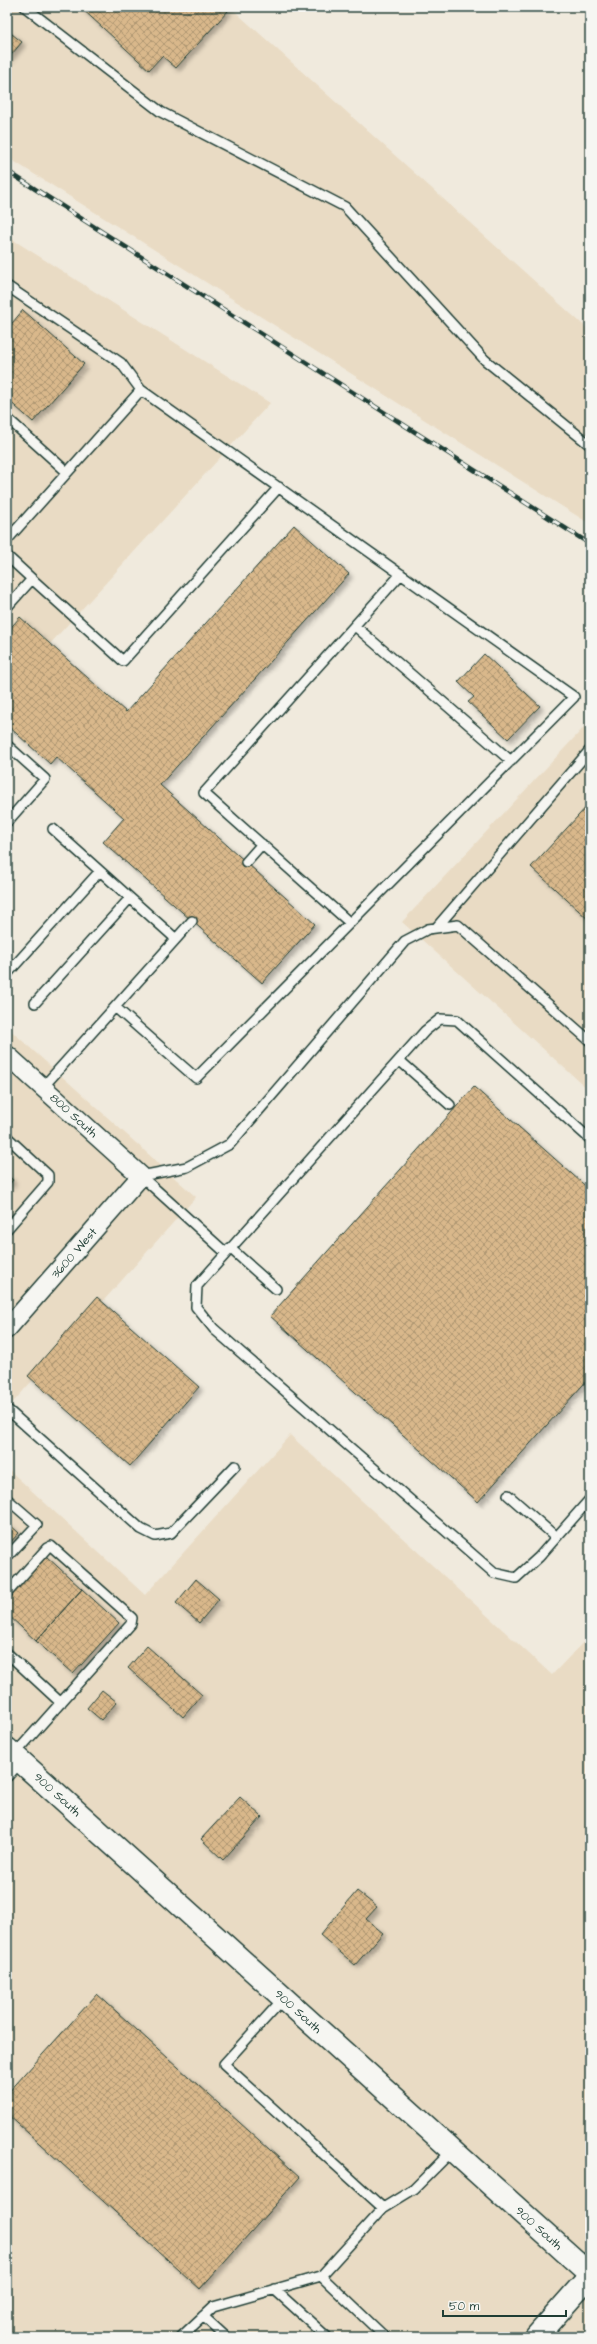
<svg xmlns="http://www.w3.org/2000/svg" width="597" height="2344" font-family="'Architects Daughter',sans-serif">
	<defs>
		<pattern id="building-cross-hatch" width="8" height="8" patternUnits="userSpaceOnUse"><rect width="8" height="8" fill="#d9b88b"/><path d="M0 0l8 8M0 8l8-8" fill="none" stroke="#af9772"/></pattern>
		<filter id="shadow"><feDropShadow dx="3.5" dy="3.5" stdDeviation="2" flood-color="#0004"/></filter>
	</defs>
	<rect width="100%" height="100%" fill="#f0eadd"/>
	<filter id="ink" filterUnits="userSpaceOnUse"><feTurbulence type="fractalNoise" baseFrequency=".025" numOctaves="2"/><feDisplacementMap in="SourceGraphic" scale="8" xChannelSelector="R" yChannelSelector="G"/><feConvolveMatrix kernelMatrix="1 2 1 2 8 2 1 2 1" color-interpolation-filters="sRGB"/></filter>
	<g filter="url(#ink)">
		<path fill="#e9dbc4" d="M7 7H230L590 331V524L7 157Z
			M7 236 270 403 7 691Z
			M590 721V1091L402 922Z
			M7 1027 196 1197 7 1409Z
			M290 1435 552 1675 590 1635V2337H7V1468L145 1595Z"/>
		<path fill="url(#building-cross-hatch)" stroke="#1f3d34" filter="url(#shadow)" d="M80 7H224L228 11 176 68 162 56 149 70Z
			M7 30 22 42 7 60Z
			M23 310 84 364 33 422 7 399V329Z
			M294 525 349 574 160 785 315 924 262 983 103 842 124 818 56 757 50 764 7 725V632L20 617 126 712Z
			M484 654 540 706 508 739 468 702 474 697 458 682Z
			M590 803V921L531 867Z
			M474 1087 590 1190V1377L478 1502 270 1316Z
			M7 1175 13 1180 7 1187Z
			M97 1297 199 1387 130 1466 28 1376Z
			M7 1522 19 1533 7 1546Z
			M46 1556 82 1589 36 1641 7 1614V1599Z
			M196 1579 219 1599 199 1623 176 1603Z
			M82 1589 119 1623 73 1674 36 1641Z
			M147 1646 202 1695 183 1717 128 1668Z
			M102 1690 117 1702 101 1720 87 1708Z
			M240 1797 262 1817 223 1860 201 1839Z
			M357 1891 377 1907 366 1919 383 1933 355 1965 320 1935Z
			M97 1994 300 2177 200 2289 7 2114V2094Z"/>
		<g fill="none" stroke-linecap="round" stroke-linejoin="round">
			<g stroke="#1f3d34" stroke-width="12">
				<path id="lane" d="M25 7 161 112 345 207 485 360 590 445
					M7 286 121 363 141 390
					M7 418 67 472
					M7 540 141 390 574 697 196 1078 115 1007 43 1087
					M7 556 32 579 7 607
					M32 579 123 661 279 487
					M355 626 511 761
					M7 745 45 779 7 822
					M53 829 176 939 115 1007
					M246 862 262 844
					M350 923 204 793 401 574
					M436 928 590 750
					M176 939 192 921
					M7 974 100 871
					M35 1003 130 898
					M399 1060 450 1105
					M7 1137 48 1175V1182L7 1229
					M590 1139 457 1020 440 1019 425 1031 197 1286 196 1307 214 1329 494 1573 516 1578 539 1557 590 1499
					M141 1176 187 1167 230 1144 405 941 428 929 458 925 590 1041
					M141 1176 226 1253
					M230 1248 276 1289
					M7 1409 141 1529 155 1536 171 1533 235 1466
					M508 1495 556 1537
					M7 1499 37 1525 7 1557
					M7 1593 47 1548 51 1546 132 1618 131 1624 14 1755
					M7 1653 61 1703
					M7 1777 21 1762
					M284 1998 224 2064 383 2208 414 2189 453 2150
					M321 2276 385 2337
					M274 2289 327 2337
					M203 2316 226 2337
					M181 2337 213 2307 321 2276 383 2208"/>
			</g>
			<g stroke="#1f3d34" stroke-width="21">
				<g id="street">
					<path id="s1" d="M7 1055 141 1176 7 1329"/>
				</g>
			</g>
			<g stroke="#1f3d34" stroke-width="25">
				<g id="secondary">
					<path id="s2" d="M7 1749 590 2274"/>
					<path d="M536 2337 590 2276"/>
				</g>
			</g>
			<use href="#lane" stroke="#f6f6f2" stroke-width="9"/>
			<use href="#street" stroke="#f6f6f2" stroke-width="18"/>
			<use href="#secondary" stroke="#f6f6f2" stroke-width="22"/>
			<g stroke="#1f3d34" stroke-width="4.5">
				<path id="rail" d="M7 171 590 544"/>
			</g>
			<use href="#rail" stroke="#f6f6f2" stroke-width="3" stroke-dasharray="9" stroke-linecap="butt"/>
		</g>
	</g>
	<g text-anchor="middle" stroke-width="3" stroke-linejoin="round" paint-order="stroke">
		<g font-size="12" fill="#1f3d34" stroke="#f6f6f2">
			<text dy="4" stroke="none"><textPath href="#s1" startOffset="90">800 South</textPath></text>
			<text transform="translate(74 1253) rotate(-49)" y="4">3600 West</text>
			<text dy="4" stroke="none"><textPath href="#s2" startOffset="68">900 South</textPath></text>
			<text dy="4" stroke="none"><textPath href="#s2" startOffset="392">900 South</textPath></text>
			<text dy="4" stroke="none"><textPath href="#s2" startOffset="716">900 South</textPath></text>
		</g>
	</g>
	<rect width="597" height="2344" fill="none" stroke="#f6f6f2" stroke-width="24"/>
	<rect x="12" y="12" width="573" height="2320" fill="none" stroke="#1f3d34" stroke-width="1.5" filter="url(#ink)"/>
	<path d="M443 2310v6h123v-6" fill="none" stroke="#1f3d34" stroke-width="2"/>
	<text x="449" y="2310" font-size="12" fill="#1f3d34" stroke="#f6f6f2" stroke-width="3" paint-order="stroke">50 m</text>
</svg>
